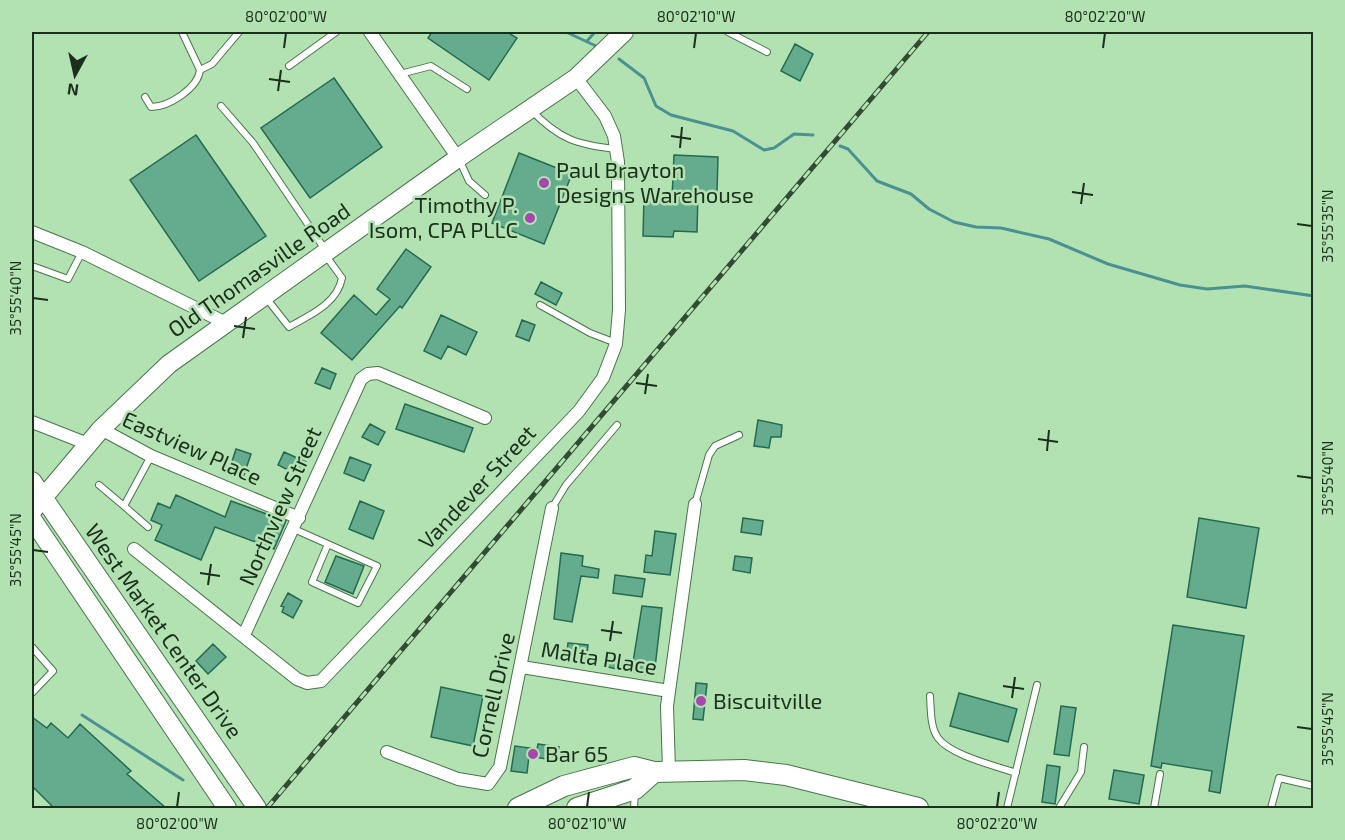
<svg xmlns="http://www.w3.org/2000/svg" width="1345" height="840" font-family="'Exo 2',sans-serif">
	<rect width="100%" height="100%" fill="#b2e2b2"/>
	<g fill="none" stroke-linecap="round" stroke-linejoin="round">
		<path stroke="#4c9192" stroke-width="3" d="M566 32 596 46
			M587 41 595 32
			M619 59 644 78 656 106 671 115 733 131 764 150 774 148 794 134 813 135
			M840 146 848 149 877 181 911 194 929 209 954 222 976 227 1001 228 1049 239 1108 264 1180 285 1207 289 1245 286 1314 296
			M82 715 183 780"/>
	</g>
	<path fill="#64ac8d" stroke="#256a50" stroke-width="1.5" d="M432 32H507L517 38 489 80 428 38Z
		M795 44 813 54 800 81 781 71Z
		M334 78 382 147 310 198 261 128Z
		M196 135 266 236 199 281 130 180Z
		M519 153 572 174 544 244 492 223Z
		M674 155 718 157 717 193 698 192 697 232 674 231 673 237 643 236 644 197 672 198Z
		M406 249 431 267 402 308 400 306 352 360 321 333 354 295 376 315 390 299 377 289Z
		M541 282 562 293 556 305 535 294Z
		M441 315 477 332 466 355 448 346 441 359 424 351Z
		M522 320 535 325 529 341 516 336Z
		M322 368 336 374 330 389 315 383Z
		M405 404 473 428 464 452 396 429Z
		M758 420 782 425 781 437H771L769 448 754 446Z
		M370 424 385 432 378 445 362 437Z
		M236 449 251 454 243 478 228 474Z
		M284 452 306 462 300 476 278 465Z
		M350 457 371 465 364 481 344 473Z
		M176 495 225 517 231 501 286 521 274 549 215 527 201 560 155 540 162 525 151 520 158 503 170 508Z
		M360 501 384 511 373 539 349 529Z
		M743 518 763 521 761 535 741 532Z
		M1199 518 1259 528 1246 608 1187 597Z
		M655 531 676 534 670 575 644 572 646 555 652 556Z
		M561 553 583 556 582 566 599 569 598 578 581 576 572 622 554 619Z
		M336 556 364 566 353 594 325 582Z
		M735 556 752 558 750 573 733 570Z
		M615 575 645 579 642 597 613 593Z
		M288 593 302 601 293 618 282 612 284 607 281 606Z
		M642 606 662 608 654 676 607 667 609 658 633 662Z
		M1173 625 1244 636 1220 793 1209 791 1212 771 1162 763 1161 768 1151 766Z
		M568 643 588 645 586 661 566 658Z
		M213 644 226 657 208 674 196 661Z
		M696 683 707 684 703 720 693 719Z
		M441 687 483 696 473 746 431 737Z
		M959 693 1017 709 1008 742 950 726Z
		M1061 706 1076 708 1069 756 1054 754Z
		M32 717 47 728 51 723 68 738 80 724 131 771 127 774 166 808H54L32 786Z
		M538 744 559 747 557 761 529 756 527 773 511 771 515 746 537 749Z
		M1047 765 1060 767 1055 804 1042 802Z
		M1114 770 1144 775 1139 804 1109 799Z"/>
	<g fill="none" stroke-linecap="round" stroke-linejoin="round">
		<g stroke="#49754b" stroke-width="8">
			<path id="lane" d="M182 32 200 70 212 64 239 32
				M728 32 767 52
				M289 66 336 32
				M400 74 431 66 467 89
				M145 97 151 107C169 107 198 88 200 70
				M221 106 253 143 326 251
				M531 110C559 139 577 145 616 149
				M459 159 469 181 485 195
				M35 267 68 279 82 252
				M267 299 289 327C310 315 337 304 342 278L326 256
				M540 305 590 333 616 343
				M99 485 124 506
				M695 504 709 455 715 446 739 435
				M552 508 566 485 617 425
				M148 527 124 506 151 456
				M294 529 377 566 358 603 312 582 328 544
				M32 647 53 671 32 693
				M930 696C931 709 930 727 938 738 950 755 996 766 1016 773
				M634 808 635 791
				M1007 808 1037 685
				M1059 808 1081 772 1084 747
				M1154 808 1160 774
				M1271 808 1279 778 1314 786"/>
		</g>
		<g stroke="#49754b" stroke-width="14">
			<path id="street" d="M370 32 458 158
				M32 232 82 252 226 323
				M32 422 88 444
				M101 429 151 456 299 518
				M134 549 297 679 307 683 321 681 579 411 603 378 616 344 619 310 618 162 614 136 605 116 576 78
				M244 635 361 379 368 374 378 373 485 418
				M522 667 669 691
				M387 752 458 779 488 784 500 767 552 508
				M669 770 667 706 695 504"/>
		</g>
		<g stroke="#49754b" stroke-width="20">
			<path id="secondary" d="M32 481 257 808
				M32 511 101 429 169 364 458 158 576 78 624 32
				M32 519 227 808"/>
		</g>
		<g stroke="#49754b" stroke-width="22">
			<path id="primary" d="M518 808 564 786 634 767 654 772 744 770 786 775 918 808
				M577 808 635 789 654 772"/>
		</g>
		<use href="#lane" stroke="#fff" stroke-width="6"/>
		<use href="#street" stroke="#fff" stroke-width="12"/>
		<use href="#secondary" stroke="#fff" stroke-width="18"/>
		<use href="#primary" stroke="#fff" stroke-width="20"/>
		<g stroke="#334b33" stroke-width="5">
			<path id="rail" d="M267 808 928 32"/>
		</g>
		<use href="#rail" stroke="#b2e2b2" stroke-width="3" stroke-dasharray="9" stroke-linecap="butt"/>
	</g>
	<path fill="none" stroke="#1c2f1c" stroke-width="2" d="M284 48 286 33M694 48 696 33M1103 48 1105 33M269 79 290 82M278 91 281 70M671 136 691 139M680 148 682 127M1072 192 1093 195M1081 204 1084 183M1297 224 1312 226M33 298 48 300M234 326 255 329M243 338 246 317M636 383 657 386M645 394 648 374M1038 439 1058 442M1047 451 1049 430M1297 476 1312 478M33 550 48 552M200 573 220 576M208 585 211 564M601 630 622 633M610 641 613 621M1003 686 1024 689M1012 698 1015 677M1297 727 1312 729M177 807 179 792M587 807 589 792M997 807 999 792"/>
	<g fill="#a746ae" stroke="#b2e2b2" stroke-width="2">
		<circle cx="544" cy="183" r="6"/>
		<circle cx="530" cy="218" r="6"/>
		<circle cx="701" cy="701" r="6"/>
		<circle cx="533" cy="754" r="6"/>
	</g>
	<g text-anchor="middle" stroke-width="5" stroke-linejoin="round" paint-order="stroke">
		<g font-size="22" fill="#1c2f1c" stroke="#b2e2b2" text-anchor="start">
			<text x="556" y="178">Paul Brayton<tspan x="556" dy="25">Designs Warehouse</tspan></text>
			<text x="518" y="213" text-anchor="end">Timothy P.<tspan x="518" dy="25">Isom, CPA PLLC</tspan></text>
			<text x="713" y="709">Biscuitville</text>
			<text x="545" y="762">Bar 65</text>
		</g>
		<g font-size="22" fill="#1c2f1c" stroke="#b2e2b2">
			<text transform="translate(259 270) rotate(-35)" y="8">Old Thomasville Road</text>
			<text transform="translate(192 448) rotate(24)" y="8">Eastview Place</text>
			<text transform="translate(477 487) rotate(-47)" y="8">Vandever Street</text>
			<text transform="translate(280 506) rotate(-66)" y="8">Northview Street</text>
			<text transform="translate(164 631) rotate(55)" y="8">West Market Center Drive</text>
			<text transform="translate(599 658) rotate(9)" y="8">Malta Place</text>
			<text transform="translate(493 695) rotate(-77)" y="8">Cornell Drive</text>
		</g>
	</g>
	<rect width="1345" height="840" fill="none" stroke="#b2e2b2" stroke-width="66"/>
	<g transform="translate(75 75) rotate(188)" stroke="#b2e2b2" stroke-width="4.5" paint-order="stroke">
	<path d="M0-4.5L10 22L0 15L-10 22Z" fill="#1c2f1c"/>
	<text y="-9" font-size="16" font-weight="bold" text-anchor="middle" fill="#1c2f1c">N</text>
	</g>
	<rect x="33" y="33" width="1279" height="774" fill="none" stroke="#1c2f1c" stroke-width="2"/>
	<g font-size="15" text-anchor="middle" fill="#1c2f1c">
		<text x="286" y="22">80°02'00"W</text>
		<text x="696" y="22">80°02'10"W</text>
		<text x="1105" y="22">80°02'20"W</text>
		<text transform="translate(1328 226) rotate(-90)" y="5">35°55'35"N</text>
		<text transform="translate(16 298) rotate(-90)" y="5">35°55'40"N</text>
		<text transform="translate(1328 478) rotate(-90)" y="5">35°55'40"N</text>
		<text transform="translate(16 550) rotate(-90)" y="5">35°55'45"N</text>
		<text transform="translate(1328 729) rotate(-90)" y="5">35°55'45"N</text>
		<text x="177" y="829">80°02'00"W</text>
		<text x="587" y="829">80°02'10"W</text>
		<text x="997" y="829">80°02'20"W</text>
	</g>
</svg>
